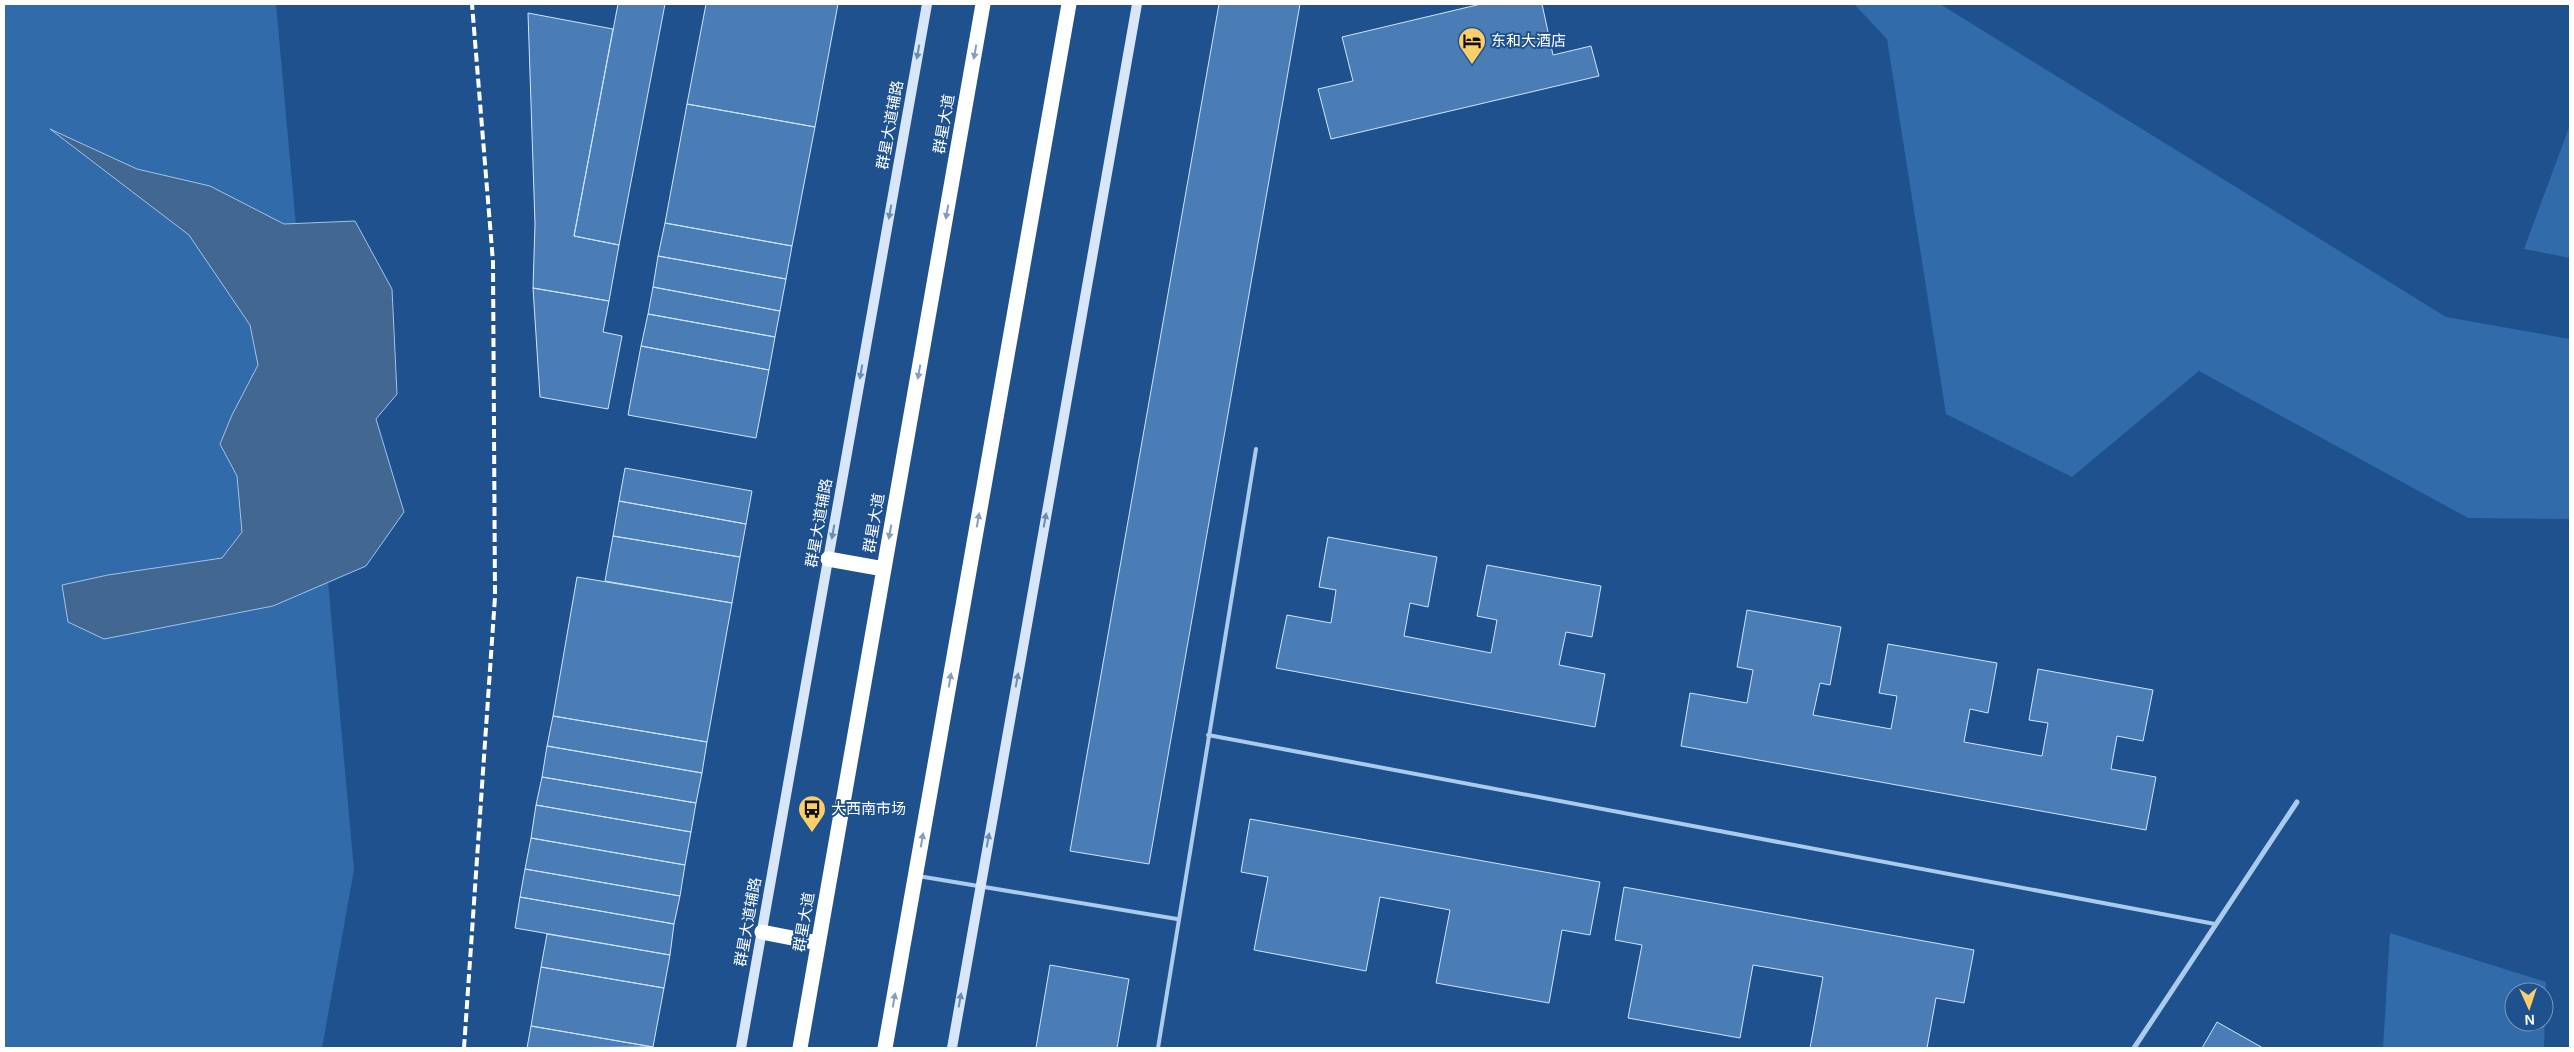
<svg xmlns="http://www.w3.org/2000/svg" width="2574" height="1052" font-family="Helvetica,'Noto Sans SC',sans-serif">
	<rect width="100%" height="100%" fill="#1e518d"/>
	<path fill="#316baa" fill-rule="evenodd" d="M4 4H276L354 870 322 1048H4Z
		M1854 4H1940L2446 317 2570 339V519L2468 518 2199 371 2072 477 1946 414 1887 39Z
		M2570 125V258L2524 249Z
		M2390 933 2546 982 2544 1048H2383ZM2514 992H2544V1022H2514Z"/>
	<path fill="#426791" stroke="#9ec5ee" d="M50 129 137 169 210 186 284 224 355 221 392 289 397 394 376 419 404 512 366 566 273 606 104 639 68 622 62 585 108 575 222 558 242 532 237 476 220 444 232 415 258 365 250 325 189 235Z"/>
	<path fill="#4a7db6" stroke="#d0e4f9" d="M618 4H665L619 245 574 236Z
		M706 4H838L815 127 687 104Z
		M1219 4H1300L1149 864 1070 851Z
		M1481 4H1542L1553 55 1591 46 1599 76 1331 139 1318 89 1353 81 1342 37Z
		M528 13 613 29 574 236 619 245 609 301 533 288 535 224Z
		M687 104 815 127 792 246 665 223Z
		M665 223 792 246 786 279 658 256Z
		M658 256 786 279 780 311 653 287Z
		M653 287 780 311 775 337 648 314Z
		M533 288 609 301 603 332 622 336 608 409 540 397Z
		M648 314 775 337 769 370 641 346Z
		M641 346 769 370 756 438 628 415Z
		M625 468 752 491 746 524 619 501Z
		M619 501 746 524 740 557 613 536Z
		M613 536 740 557 732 603 605 581Z
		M1328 537 1437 557 1428 607 1410 603 1404 636 1491 653 1497 620 1477 616 1487 565 1601 586 1592 637 1566 632 1559 665 1605 674 1595 727 1276 668 1287 615 1331 623 1336 590 1319 587Z
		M577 577 732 603 707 742 553 716Z
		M1747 610 1841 627 1830 685 1820 683 1813 715 1891 729 1897 696 1879 693 1888 644 1997 663 1988 713 1970 709 1964 742 2042 756 2048 723 2029 720 2038 669 2153 690 2143 741 2117 736 2111 769 2156 777 2146 830 1681 746 1690 693 1747 703 1753 670 1737 667Z
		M553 716 707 742 702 773 547 746Z
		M547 746 702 773 696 803 542 777Z
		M542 777 696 803 691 832 536 805Z
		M536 805 691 832 685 865 531 838Z
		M1250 819 1600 882 1590 935 1562 930 1549 1003 1436 983 1450 910 1380 897 1366 971 1254 950 1268 877 1241 872Z
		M531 838 685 865 680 896 525 869Z
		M525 869 680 896 674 924 520 897Z
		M1624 887 1974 950 1964 1003 1936 998 1927 1048H1810L1823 977 1753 965 1740 1038 1628 1018 1642 945 1615 940Z
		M520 897 674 924 670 955 515 928Z
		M547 934 670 955 664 988 541 967Z
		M1050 965 1129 979 1117 1048H1036Z
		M541 967 664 988 653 1047 531 1026Z
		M2217 1022 2263 1048H2202Z
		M531 1026 653 1047 527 1048Z"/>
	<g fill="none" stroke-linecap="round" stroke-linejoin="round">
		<path stroke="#abcaec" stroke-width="4" d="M1208 735 2215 924
			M918 876 1177 919
			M1158 1048 1256 449"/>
		<path stroke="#abcaec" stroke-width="5" d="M2134 1048 2297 802"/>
		<path stroke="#d7e7f9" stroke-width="10" d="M741 1048 927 4
			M952 1048 1137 4"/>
		<path stroke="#fff" stroke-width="15" d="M828 559 884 569
			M762 932 818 943
			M800 1048 983 4
			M885 1048 1069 4"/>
		<path stroke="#fff" stroke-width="4" stroke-dasharray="9 4" stroke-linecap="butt" d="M464 1048 495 597 493 262 472 4"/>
	</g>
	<defs><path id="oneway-solid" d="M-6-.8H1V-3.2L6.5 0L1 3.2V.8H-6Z" transform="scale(1.25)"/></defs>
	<g fill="#688db8">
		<use href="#oneway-solid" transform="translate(918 52) rotate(100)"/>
		<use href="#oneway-solid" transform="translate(890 212) rotate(100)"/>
		<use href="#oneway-solid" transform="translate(861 372) rotate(100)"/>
		<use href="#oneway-solid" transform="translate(1045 520) rotate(-80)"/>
		<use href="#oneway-solid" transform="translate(833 532) rotate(100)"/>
		<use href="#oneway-solid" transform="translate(1017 680) rotate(-80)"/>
		<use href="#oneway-solid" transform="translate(988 840) rotate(-80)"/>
		<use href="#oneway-solid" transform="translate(960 1000) rotate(-80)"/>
	</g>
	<g fill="#839fc0">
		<use href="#oneway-solid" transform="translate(975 52) rotate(100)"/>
		<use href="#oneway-solid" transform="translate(947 212) rotate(100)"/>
		<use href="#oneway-solid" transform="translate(919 372) rotate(100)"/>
		<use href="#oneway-solid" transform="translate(978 520) rotate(-80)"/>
		<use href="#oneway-solid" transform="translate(890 532) rotate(100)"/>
		<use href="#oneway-solid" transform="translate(950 680) rotate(-80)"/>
		<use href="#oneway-solid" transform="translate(922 840) rotate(-80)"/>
		<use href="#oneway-solid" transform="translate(894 1000) rotate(-80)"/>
	</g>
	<defs>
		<g id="hotel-pin" transform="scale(1.4375)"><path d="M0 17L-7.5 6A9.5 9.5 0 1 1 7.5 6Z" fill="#fbce6a" stroke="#1e518d"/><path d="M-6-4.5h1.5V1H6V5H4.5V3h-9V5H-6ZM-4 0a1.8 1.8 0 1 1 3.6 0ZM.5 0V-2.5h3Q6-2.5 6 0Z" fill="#111"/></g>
		<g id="bus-pin" transform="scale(1.4375)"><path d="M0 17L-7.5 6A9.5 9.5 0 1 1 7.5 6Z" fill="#fbce6a" stroke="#1e518d"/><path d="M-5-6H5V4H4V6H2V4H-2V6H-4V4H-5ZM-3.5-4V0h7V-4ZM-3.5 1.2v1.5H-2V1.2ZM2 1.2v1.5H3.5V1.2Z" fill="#111"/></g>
	</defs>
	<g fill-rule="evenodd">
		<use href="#hotel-pin" x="1472" y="41"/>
		<use href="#bus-pin" x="812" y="809"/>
	</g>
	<g text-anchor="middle" stroke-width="4" stroke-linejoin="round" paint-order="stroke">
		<g font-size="15" fill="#fff" stroke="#1e518d" text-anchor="start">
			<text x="1491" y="46">东和大酒店</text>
			<text x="831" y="814">大西南市场</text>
		</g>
		<g font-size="15" fill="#fff" stroke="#1e518d">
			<text transform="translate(944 124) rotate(-80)" y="5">群星大道</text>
			<text transform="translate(890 125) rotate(-80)" y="5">群星大道辅路</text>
			<text transform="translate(819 523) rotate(-80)" y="5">群星大道辅路</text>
			<text transform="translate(874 523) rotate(-80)" y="5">群星大道</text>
			<text transform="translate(748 922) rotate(-80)" y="5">群星大道辅路</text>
			<text transform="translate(804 922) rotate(-80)" y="5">群星大道</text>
		</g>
	</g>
	<rect width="2574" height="1052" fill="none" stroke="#ffffff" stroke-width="10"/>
	<g transform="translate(2529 1007) rotate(177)"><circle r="24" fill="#1e518d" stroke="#7897bb"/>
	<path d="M0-4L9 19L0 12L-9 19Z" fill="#fbce6a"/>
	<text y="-8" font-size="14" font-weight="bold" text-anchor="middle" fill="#ffffff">N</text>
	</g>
</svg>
